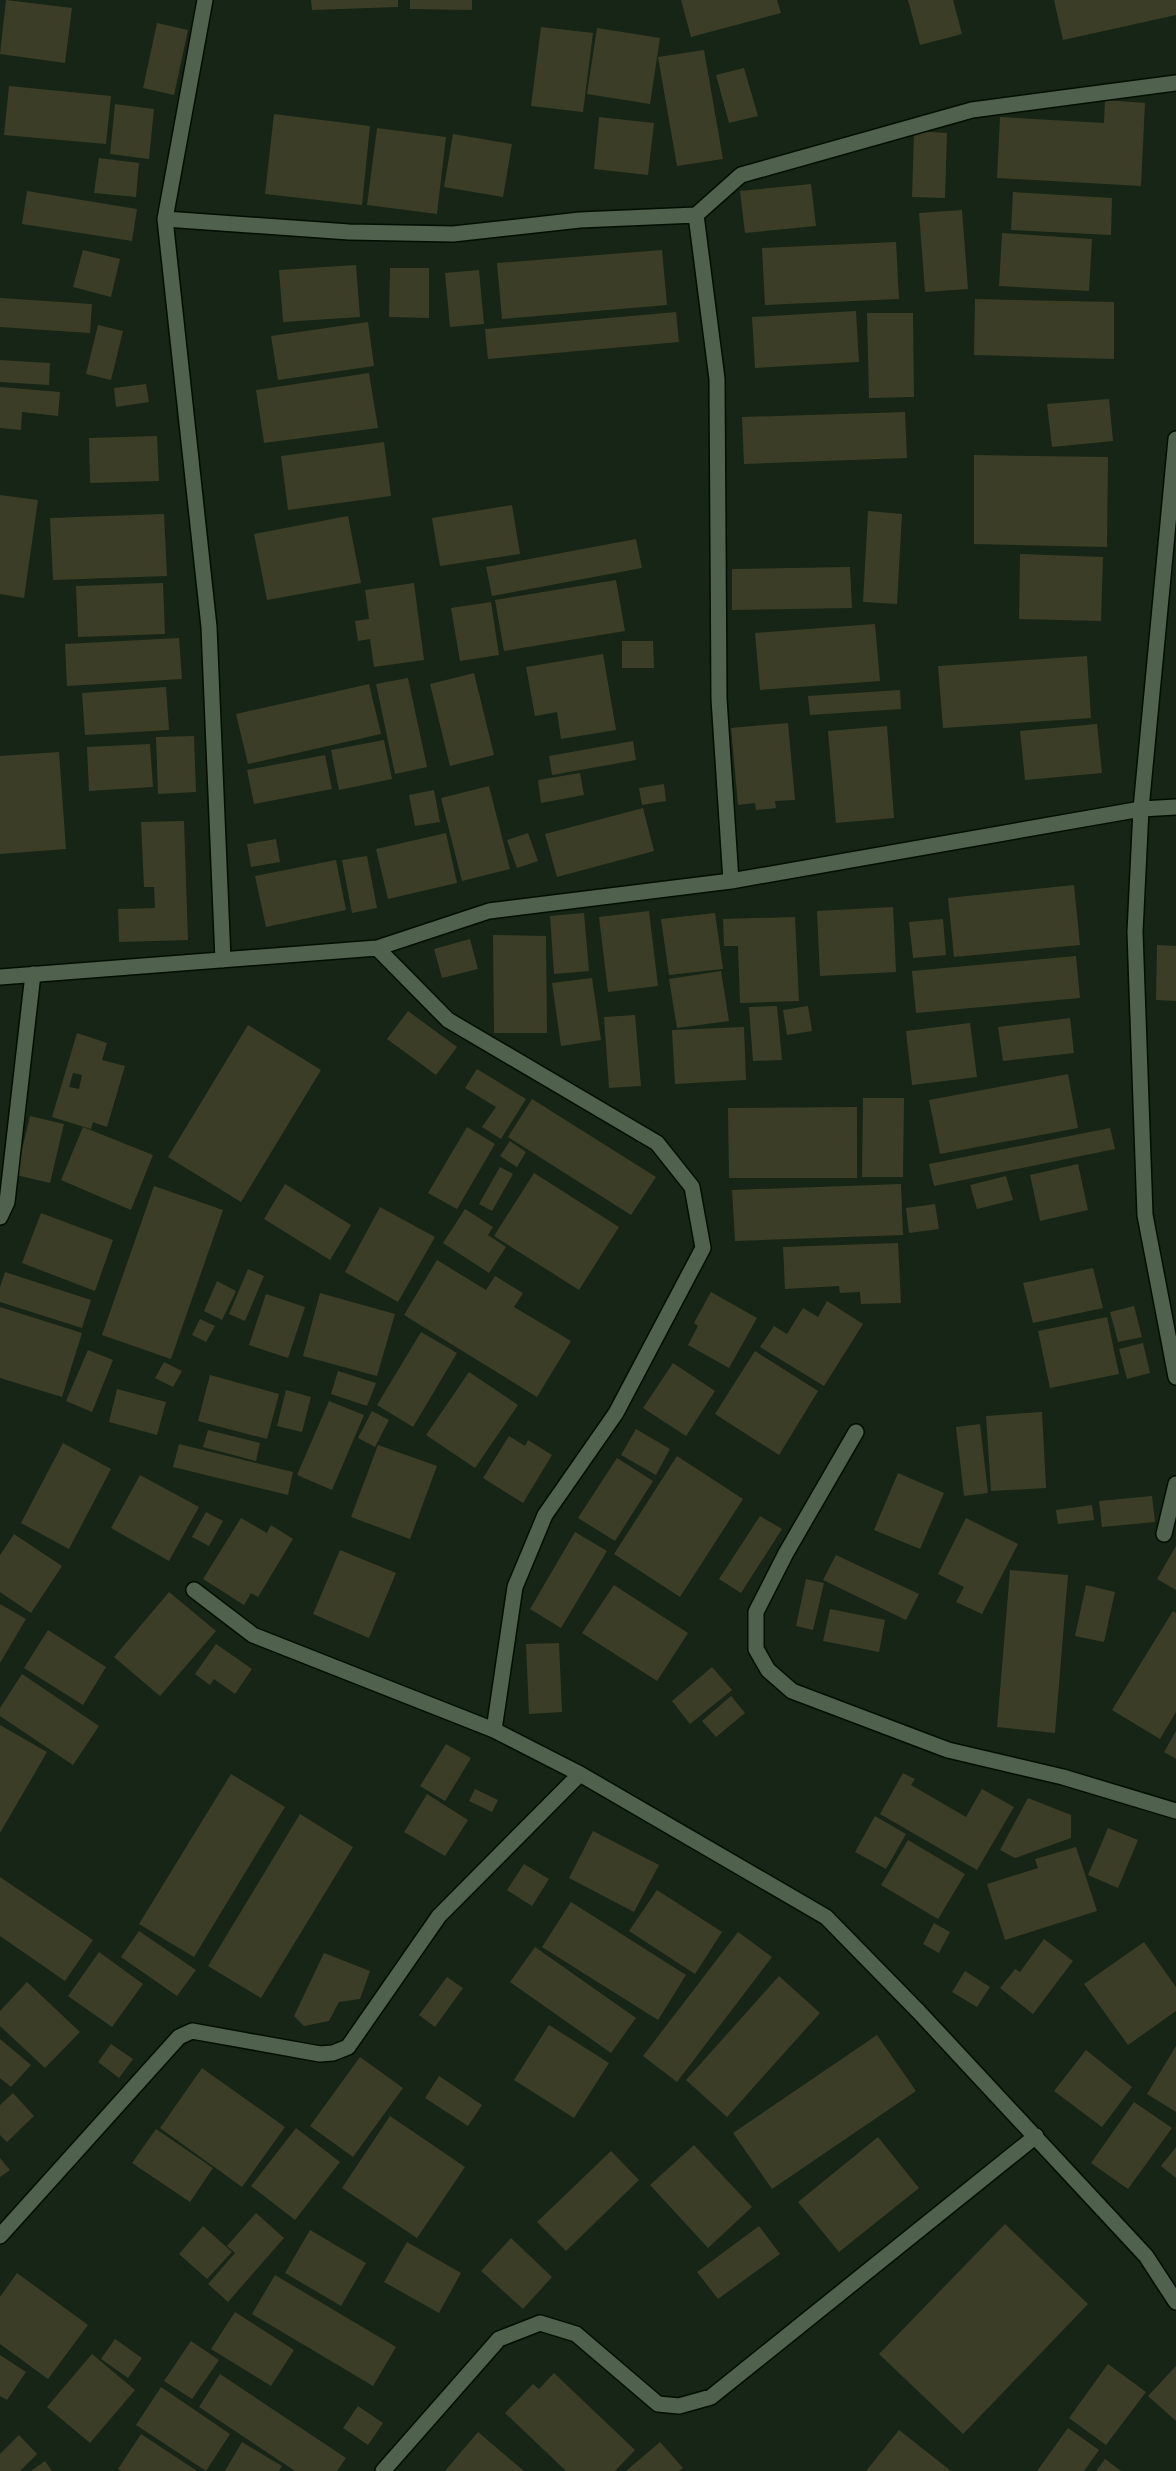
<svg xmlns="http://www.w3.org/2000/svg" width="1176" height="2471" font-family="'Source Sans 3',sans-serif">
	<rect width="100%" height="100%" fill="#162515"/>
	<path fill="#3c3d26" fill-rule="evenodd" d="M6 0 72 8 65 63 0 54Z
		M311 0H398V7L312 10Z
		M410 0H472V10L410 9Z
		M681 0H777L781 13 691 37Z
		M908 0H953L962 34 920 45Z
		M1054 0H1176V15L1063 40Z
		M157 23 188 30 174 95 143 88Z
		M541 27 593 33 583 112 531 106Z
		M597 28 660 38 650 104 587 94Z
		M704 50 723 159 677 166 658 57Z
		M744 68 758 116 729 123 716 75Z
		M9 86 111 96 106 144 4 135Z
		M1105 100 1145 103 1141 186 997 178 1000 117 1104 123Z
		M115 104 154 109 149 159 110 154Z
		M274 114 370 126 362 205 265 194Z
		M599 117 654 123 648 175 594 169Z
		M377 128 446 137 437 214 367 205Z
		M914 131 947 133 945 198 912 197Z
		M453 134 512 144 503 197 444 187Z
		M99 158 139 163 136 197 94 193Z
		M811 184 816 226 745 233 740 191Z
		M27 191 137 209 132 241 22 224Z
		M1013 192 1112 198 1111 235 1011 230Z
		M962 210 968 289 925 292 919 213Z
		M1002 233 1092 239 1089 291 999 286Z
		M896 242 899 299 765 305 762 248Z
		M83 250 120 259 111 297 73 287Z
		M662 250 667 305 502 319 497 263Z
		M356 265 360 317 283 322 279 270Z
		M390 268H429V318L389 317Z
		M479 270 484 324 450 327 445 273Z
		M0 298 92 304 90 333 0 327Z
		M975 299 1114 302V359L974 355Z
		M856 311 859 362 755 368 752 317Z
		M676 312 679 342 488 359 485 329Z
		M867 313H913L914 397 869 398Z
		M368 322 374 366 278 380 271 336Z
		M98 325 123 331 111 380 86 374Z
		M0 360 50 363 49 385 0 382Z
		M369 373 378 428 264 443 256 390Z
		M146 384 149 402 116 407 114 388Z
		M0 387 60 392 58 416 22 412 21 430 0 428Z
		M1109 399 1113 441 1052 447 1047 404Z
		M905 412 907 458 744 464 742 417Z
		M157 436 159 481 90 483 89 438Z
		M384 442 391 496 288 510 281 456Z
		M974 455 1108 457 1107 547 974 544Z
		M0 495 38 500 24 598 0 594Z
		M512 505 520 554 440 566 432 518Z
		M868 511 902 514 897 604 863 602Z
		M164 514 167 576 53 580 50 518Z
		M348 516 361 583 267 600 254 534Z
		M636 539 642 568 492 596 486 567Z
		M1020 554 1103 557 1101 621 1019 619Z
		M850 567 852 608 732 610V569Z
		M616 580 625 631 504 651 495 600Z
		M163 583 165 634 78 637 76 586Z
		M414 583 424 660 374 667 370 639 358 641 355 621 369 619 365 590Z
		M491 602 499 655 460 661 451 608Z
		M875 624 880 681 760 690 755 633Z
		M179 638 182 679 67 686 65 644Z
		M622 641H653L654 668H622Z
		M603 654 616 730 561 739 557 712 535 716 526 667Z
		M1087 656 1091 718 943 728 938 666Z
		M474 673 494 755 450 766 430 684Z
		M408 678 427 767 395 774 376 684Z
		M369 684 381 734 248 764 236 714Z
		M166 687 169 730 85 735 82 693Z
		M900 690 901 709 810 715 808 696Z
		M788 723 795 800 775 801 776 808 756 810 755 803 738 805 731 728Z
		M1097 724 1102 773 1025 780 1020 731Z
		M887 726 894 818 836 823 828 731Z
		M194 736 196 792 158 794 156 737Z
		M384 740 392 779 339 790 331 750Z
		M633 741 636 760 552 775 549 756Z
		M150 744 153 787 89 791 87 747Z
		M59 752 66 849 0 854V756Z
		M325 755 332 789 254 804 247 770Z
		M580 773 584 795 541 803 538 780Z
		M664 784 666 801 642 805 639 788Z
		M489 786 510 869 462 881 441 798Z
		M434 790 440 822 415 826 409 795Z
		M643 808 654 851 557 877 545 834Z
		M184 821 188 940 119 942 118 909 155 908 154 887H144L141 822Z
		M446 833 457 883 388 899 376 849Z
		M528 833 538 861 517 868 507 840Z
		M276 839 280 862 251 867 247 844Z
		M367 856 377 908 352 913 342 860Z
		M336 860 346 910 266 927 255 876Z
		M1074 885 1080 945 954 957 948 898Z
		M893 907 896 972 820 976 817 911Z
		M649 911 658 986 608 992 599 917Z
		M584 913 589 971 554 974 550 916Z
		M715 913 723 969 669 975 661 919Z
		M795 917 799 1001 740 1003 738 946H724L723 919Z
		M943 919 946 955 913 958 909 922Z
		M493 935 546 936 547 1033H494Z
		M470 939 478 969 442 978 434 949Z
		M1157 945 1176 946V1001L1156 1000Z
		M1076 956 1080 998 916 1013 912 971Z
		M721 971 729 1021 677 1028 669 979Z
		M592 978 601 1040 561 1046 552 983Z
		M777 1006 782 1060 753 1061 749 1007Z
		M808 1006 812 1031 787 1035 783 1010Z
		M408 1011 457 1047 436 1075 387 1039Z
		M635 1015 641 1086 609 1088 604 1017Z
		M1070 1018 1074 1053 1003 1061 998 1027Z
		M970 1023 977 1077 912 1085 906 1031Z
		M248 1025 321 1070 241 1202 168 1157Z
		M744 1027 746 1080 675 1084 672 1030Z
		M77 1033 107 1043 102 1060 125 1066 107 1127 93 1122 91 1129 52 1117ZM73 1073 82 1075 79 1089 69 1087Z
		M477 1069 526 1099 501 1139 482 1127 496 1107 465 1088Z
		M1068 1074 1078 1128 940 1154 929 1100Z
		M863 1098H904L903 1177H862Z
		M532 1099 656 1177 631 1215 508 1137Z
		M857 1107V1178H729L728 1108Z
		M30 1116 64 1124 50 1183 16 1175Z
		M83 1127 153 1155 131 1210 61 1180Z
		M467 1127 495 1144 457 1209 428 1193Z
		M1110 1128 1115 1149 934 1186 929 1164Z
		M510 1141 526 1152 517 1167 500 1156Z
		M1078 1164 1088 1210 1040 1221 1030 1175Z
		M500 1167 513 1174 492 1211 479 1204Z
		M534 1173 619 1227 579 1290 494 1236Z
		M1006 1176 1013 1200 977 1209 970 1185Z
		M285 1184 351 1225 330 1260 264 1219Z
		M901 1184 903 1235 735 1241 732 1190Z
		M154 1186 223 1210 171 1359 102 1335Z
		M935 1204 939 1229 909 1233 906 1208Z
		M380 1207 435 1237 398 1302 345 1272Z
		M465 1209 493 1227 488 1235 506 1247 489 1273 443 1243Z
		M41 1213 113 1240 95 1291 22 1263Z
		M898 1243 901 1303 861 1304 860 1292 840 1293 839 1286 785 1289 783 1247Z
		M437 1260 486 1290 495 1276 523 1293 514 1307 571 1341 537 1397 404 1315Z
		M1093 1268 1103 1308 1033 1323 1023 1283Z
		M248 1269 264 1276 245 1321 229 1314Z
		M5 1272 91 1300 82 1328 0 1302V1287Z
		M217 1281 236 1291 222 1320 204 1311Z
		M711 1292 757 1318 729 1368 688 1345 698 1326 694 1323Z
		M320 1293 395 1314 377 1376 303 1356Z
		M266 1294 305 1307 288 1358 249 1345Z
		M827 1301 863 1324 824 1386 760 1347 774 1326 787 1334 803 1308 818 1317Z
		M1134 1306 1142 1337 1118 1342 1110 1312Z
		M0 1307 82 1333 62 1397 0 1378Z
		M1107 1317 1119 1374 1050 1388 1038 1331Z
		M200 1319 215 1326 206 1342 192 1335Z
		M421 1332 457 1353 413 1427 377 1405Z
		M1143 1343 1150 1373 1127 1379 1119 1349Z
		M88 1350 113 1360 92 1412 66 1401Z
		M755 1351 818 1391 779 1455 715 1414Z
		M164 1362 182 1371 173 1387 155 1378Z
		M673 1363 715 1391 686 1436 643 1408Z
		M338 1371 376 1383 367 1406 331 1394Z
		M469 1372 518 1405 475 1468 426 1435Z
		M210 1375 279 1394 267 1439 198 1421Z
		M117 1389 166 1402 157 1435 109 1422Z
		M286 1390 311 1397 302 1432 277 1426Z
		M329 1401 364 1415 332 1490 297 1475Z
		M372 1411 389 1420 375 1447 358 1438Z
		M1042 1412 1046 1488 991 1491 986 1416Z
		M980 1424 988 1493 964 1496 956 1427Z
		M636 1429 670 1449 656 1475 621 1455Z
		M208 1430 260 1443 256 1461 203 1447Z
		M509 1436 525 1446 528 1440 552 1455 523 1503 483 1478Z
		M63 1443 111 1469 69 1549 21 1523Z
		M179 1444 293 1472 288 1495 173 1467Z
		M378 1445 437 1466 410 1539 351 1517Z
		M677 1456 743 1499 680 1597 614 1554Z
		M617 1458 653 1481 615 1541 578 1518Z
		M898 1473 944 1493 920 1549 874 1530Z
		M140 1475 199 1507 169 1561 111 1528Z
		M1152 1496 1155 1522 1102 1527 1099 1501Z
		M1092 1505 1094 1520 1058 1524 1056 1510Z
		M206 1512 223 1521 209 1546 192 1537Z
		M760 1516 782 1529 741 1593 719 1579Z
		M241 1518 267 1533 271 1525 293 1539 258 1597 251 1593 244 1605 203 1579Z
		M966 1518 1018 1544 982 1614 956 1602 964 1587 938 1574Z
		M575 1532 607 1551 561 1628 530 1609Z
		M14 1534 62 1566 31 1613 0 1592V1555Z
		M1176 1546V1590L1157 1579Z
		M340 1550 396 1573 369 1638 313 1614Z
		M836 1555 919 1594 906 1620 823 1580Z
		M1010 1570 1068 1575 1055 1733 997 1727Z
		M806 1579 824 1583 813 1630 796 1626Z
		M614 1585 688 1633 657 1681 582 1633Z
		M1086 1585 1115 1592 1104 1642 1075 1636Z
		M169 1592 216 1631 160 1696 114 1657Z
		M0 1604 26 1619 0 1663Z
		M830 1609 885 1620 879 1652 823 1641Z
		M1173 1611 1176 1613V1712L1160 1739 1112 1710Z
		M48 1630 106 1667 83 1705 24 1668Z
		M559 1643 562 1712 529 1714 526 1644Z
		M216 1644 252 1669 235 1694 214 1679 210 1685 195 1674Z
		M712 1667 732 1690 690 1724 672 1701Z
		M22 1674 99 1726 73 1765 0 1716V1708Z
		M731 1696 745 1713 716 1737 702 1721Z
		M0 1725 47 1752 0 1833Z
		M1176 1731V1759L1164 1752Z
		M446 1744 471 1758 445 1801 420 1786Z
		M903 1773 915 1779 911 1785 966 1817 982 1789 1014 1807 977 1870 880 1814Z
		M231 1774 285 1807 194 1957 139 1924Z
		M475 1789 498 1800 492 1812 469 1801Z
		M427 1794 468 1820 445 1856 404 1832Z
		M1028 1798 1071 1815V1838L1015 1858 1000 1850Z
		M300 1814 353 1847 261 1998 208 1966Z
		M875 1816 906 1834 886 1869 855 1852Z
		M1108 1828 1138 1840 1118 1888 1088 1875Z
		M593 1831 659 1865 634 1912 569 1878Z
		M908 1840 965 1874 938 1919 881 1885Z
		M1076 1847 1097 1911 1005 1940 987 1884 1038 1868 1035 1859Z
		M524 1864 549 1879 532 1906 507 1890Z
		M0 1877 93 1940 65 1981 0 1936Z
		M657 1890 722 1932 695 1974 629 1931Z
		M571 1902 686 1975 658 2020 542 1947Z
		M934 1923 950 1932 939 1953 923 1944Z
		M139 1931 196 1970 177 1996 121 1957Z
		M738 1932 772 1957 677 2082 643 2056Z
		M1044 1939 1073 1961 1033 2014 1000 1988 1015 1969 1020 1972Z
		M1144 1942 1176 1987V2011L1128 2045 1084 1984Z
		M535 1947 636 2018 611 2053 510 1982Z
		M99 1952 143 1984 112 2027 68 1996Z
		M324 1953 370 1971 360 1999 339 2002 329 2021 304 2026 294 2016Z
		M965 1971 990 1987 977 2007 952 1992Z
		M779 1976 820 2013 727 2117 686 2080Z
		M447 1977 463 1988 435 2027 419 2015Z
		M27 1982 80 2032 45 2068 0 2026V2011Z
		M549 2025 609 2063 574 2118 514 2080Z
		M877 2035 916 2091 772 2189 733 2133Z
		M0 2039 31 2065 11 2087 0 2078Z
		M111 2044 133 2059 119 2078 98 2062Z
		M1176 2046V2112L1147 2094Z
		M1086 2050 1132 2087 1102 2127 1054 2091Z
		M360 2057 403 2088 353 2157 310 2126Z
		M202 2068 285 2127 242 2187 160 2128Z
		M439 2076 482 2105 468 2126 425 2098Z
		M13 2093 34 2116 7 2142 0 2135V2105Z
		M1134 2102 1172 2128 1128 2189 1091 2163Z
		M390 2116 465 2167 417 2238 342 2188Z
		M296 2128 340 2162 295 2220 251 2186Z
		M156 2129 213 2168 190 2202 132 2163Z
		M878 2137 919 2188 839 2252 798 2202Z
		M694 2145 752 2207 708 2248 650 2185Z
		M1176 2147V2178L1161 2166Z
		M611 2151 639 2180 566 2251 537 2222Z
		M0 2158 10 2170 0 2177Z
		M256 2213 284 2238 228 2302 208 2284 235 2253 227 2246Z
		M1005 2224 1088 2304 963 2434 879 2354Z
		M203 2226 232 2252 207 2279 179 2254Z
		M759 2226 780 2254 718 2299 697 2272Z
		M310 2230 366 2263 341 2306 285 2273Z
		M511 2238 552 2277 523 2309 481 2271Z
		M407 2242 461 2273 439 2313 384 2282Z
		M17 2273 88 2325 48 2379 0 2344V2297Z
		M275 2275 396 2347 373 2386 252 2314Z
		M235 2312 294 2350 271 2386 211 2349Z
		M115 2339 142 2358 128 2378 101 2359Z
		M191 2341 219 2360 192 2399 164 2381Z
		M92 2354 135 2390 90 2443 47 2407Z
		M0 2355 26 2372 7 2400 0 2396Z
		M1108 2364 1146 2392 1106 2445 1069 2418Z
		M1176 2366V2421L1148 2396Z
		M554 2373 635 2450 615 2471H566L505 2413 533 2384 539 2389Z
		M220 2374 346 2458 337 2471H295L199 2407Z
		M161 2387 230 2434 206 2471 136 2425Z
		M358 2406 383 2423 368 2445 343 2428Z
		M1068 2428 1099 2450 1084 2471H1037Z
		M899 2430 951 2471H866Z
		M478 2432 524 2471H445Z
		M141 2434 197 2471H121L118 2469Z
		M19 2435 37 2454 20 2471H0V2454Z
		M242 2442 282 2466 279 2471H225Z
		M660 2442 683 2468 679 2471H626Z
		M1105 2459 1121 2471H1096Z
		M45 2461 52 2471H31Z"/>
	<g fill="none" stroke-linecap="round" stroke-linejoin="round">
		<g stroke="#030e02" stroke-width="18">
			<path id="street" d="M205 0 165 219 209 627 223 960
				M696 215 717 379 719 699 731 881
				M165 219 349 232 453 234 580 220 696 215 741 175 972 110 1176 83
				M1176 439 1141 809 1135 932 1145 1215 1176 1377
				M377 948 448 1020 657 1143 692 1187 703 1248 616 1413 545 1515 515 1587 494 1730 580 1774 826 1917 919 2012 1146 2256 1176 2302
				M0 977 377 948 489 911 731 881 1141 809 1176 807
				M0 1217 7 1202 33 974
				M856 1432 786 1553 756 1612V1649L768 1670 792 1691 948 1750 1063 1777 1176 1811
				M1164 1534 1176 1484
				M194 1590 253 1635 494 1730
				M0 2236 179 2037 192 2031 320 2054 333 2053 348 2047 439 1916 580 1774
				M383 2471 499 2339 540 2323 576 2334 658 2404 679 2406 711 2397 1036 2136"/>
		</g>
		<use href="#street" stroke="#50614e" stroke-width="15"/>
	</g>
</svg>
